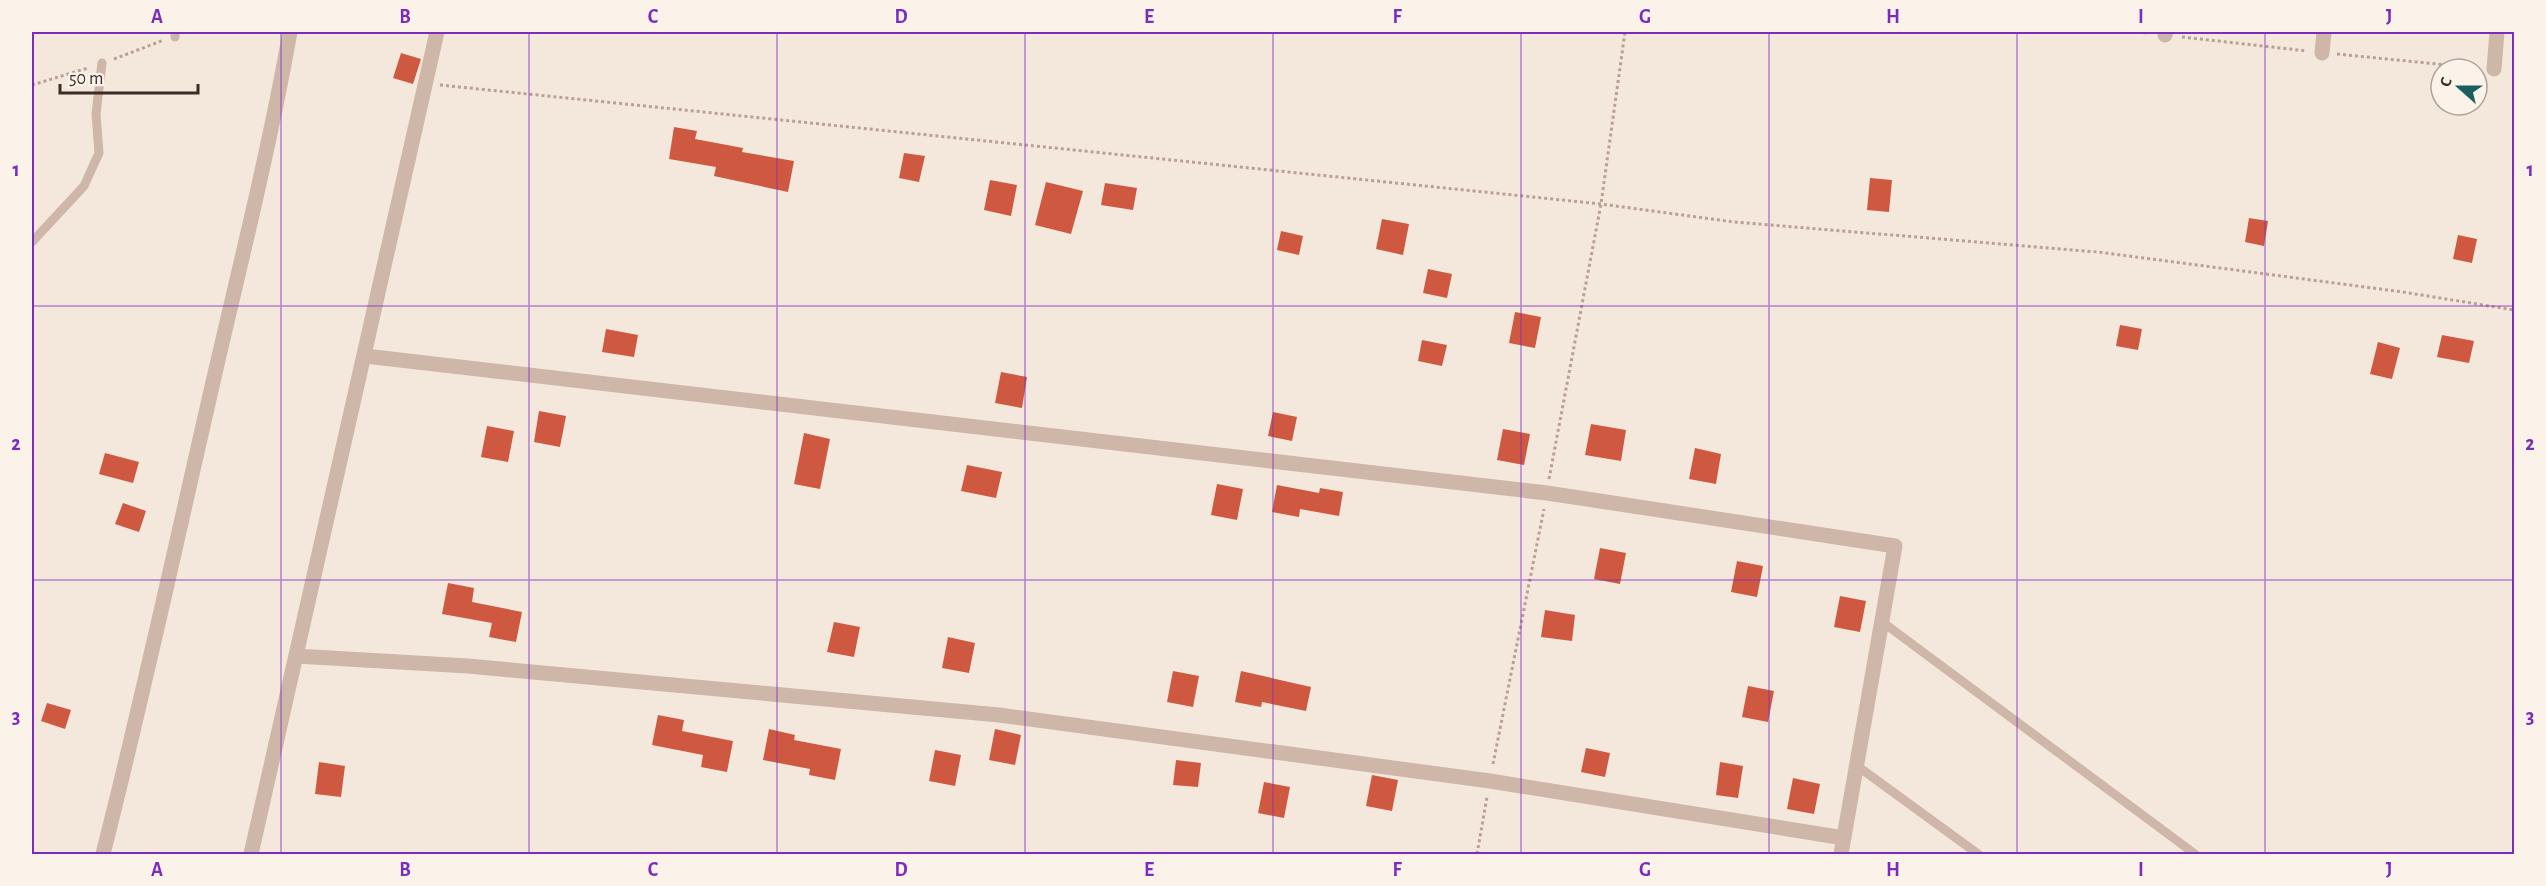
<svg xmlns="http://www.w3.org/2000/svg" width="2546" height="886" font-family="'Alegreya Sans',sans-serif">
	<rect width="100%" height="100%" fill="#f4e8dd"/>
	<path fill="#cf5940" d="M401 53 421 59 413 84 393 78Z
		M674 127 697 131 695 139 743 148 742 152 794 161 788 192 714 176 716 167 669 159Z
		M904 153 925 156 919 182 899 178Z
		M1870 178 1892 180 1889 212 1867 210Z
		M990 180 1017 185 1011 216 984 210Z
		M1046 182 1083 191 1071 234 1035 225Z
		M1105 183 1137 188 1133 210 1101 205Z
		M2249 218 2268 221 2264 246 2245 242Z
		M1382 219 1409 224 1403 255 1376 249Z
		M1281 231 1303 236 1299 255 1277 250Z
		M2458 235 2477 239 2472 263 2453 259Z
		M1428 269 1452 274 1447 298 1423 293Z
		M1515 312 1541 317 1535 348 1509 343Z
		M2120 325 2142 329 2138 350 2116 346Z
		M606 329 638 335 634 357 602 352Z
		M2442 335 2474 341 2469 363 2437 357Z
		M1422 340 1447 345 1442 366 1418 361Z
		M2378 342 2400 348 2392 379 2370 374Z
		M1001 372 1027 377 1022 408 995 403Z
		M539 411 566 416 560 447 534 442Z
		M1273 412 1297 417 1292 441 1268 436Z
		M1591 424 1626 430 1621 461 1585 455Z
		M487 426 514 431 508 462 481 457Z
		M1503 429 1530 434 1524 465 1497 460Z
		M804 433 830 439 820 489 794 484Z
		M1695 448 1721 454 1716 484 1689 479Z
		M105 453 139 462 133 483 99 474Z
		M967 465 1002 472 996 498 961 491Z
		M1217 484 1243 489 1237 520 1211 515Z
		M1277 485 1319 493 1320 488 1343 492 1339 516 1300 509 1299 517 1272 512Z
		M123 503 146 511 139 532 115 524Z
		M1600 548 1626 553 1620 584 1594 579Z
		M1737 561 1763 566 1757 597 1731 592Z
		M448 583 474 588 472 602 522 612 516 642 489 637 492 623 442 614Z
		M1840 596 1866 601 1860 632 1834 627Z
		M1545 610 1575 615 1572 641 1541 637Z
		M834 622 860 627 854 657 827 652Z
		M948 637 975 643 969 673 942 668Z
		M1173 671 1199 676 1193 707 1167 702Z
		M1241 671 1311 687 1306 711 1262 702 1261 707 1235 702Z
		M1748 686 1774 691 1768 722 1742 717Z
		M47 703 71 710 65 729 41 721Z
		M658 715 684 720 682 731 733 741 727 772 701 767 703 755 652 745Z
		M769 729 795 735 794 740 841 749 835 780 809 775 810 769 763 760Z
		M995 729 1021 735 1015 765 989 760Z
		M1586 748 1610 753 1605 777 1581 772Z
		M935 750 961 755 955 786 929 781Z
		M1176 760 1201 763 1198 787 1173 785Z
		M319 762 345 766 341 797 315 794Z
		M1720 762 1743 766 1738 798 1716 795Z
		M1372 775 1398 780 1392 811 1366 806Z
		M1793 778 1820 784 1814 814 1787 809Z
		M1264 782 1290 787 1284 818 1258 813Z"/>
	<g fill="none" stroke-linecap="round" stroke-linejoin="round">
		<path stroke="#baa092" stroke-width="3" stroke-dasharray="3 3" stroke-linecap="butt" d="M2131 32 2149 33
			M2182 37 2307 51
			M2337 54 2477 68
			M114 59 164 40
			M32 85 88 68
			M440 85 1601 204 1734 222 2098 252 2403 292 2514 310
			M1549 479 1601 204 1625 32
			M1493 764 1544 509
			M1477 854 1487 797"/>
		<path stroke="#ceb6a8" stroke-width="9" d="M175 37V32
			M32 242 84 186 99 153 96 114 102 63
			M1881 621 2195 854
			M1856 765 1978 854"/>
		<path stroke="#ceb6a8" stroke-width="15" d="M2165 35 2166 32
			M2322 53 2324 32
			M2494 69 2497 32
			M365 356 1547 493 1895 546 1841 854
			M296 656 468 666 999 715 1490 781 1844 838
			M103 854C143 697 177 539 213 382 240 265 269 150 290 32
			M251 854 437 32"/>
	</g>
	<path fill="none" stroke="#7b2cbf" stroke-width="1.5" stroke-opacity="0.55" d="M281 32V854M529 32V854M777 32V854M1025 32V854M1273 32V854M1521 32V854M1769 32V854M2017 32V854M2265 32V854M32 306H2514M32 580H2514"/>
	<rect width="2546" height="886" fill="none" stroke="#fbf2ea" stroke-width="66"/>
	<g transform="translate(2459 87) rotate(291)"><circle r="28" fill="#fbf2ea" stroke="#aea39c" stroke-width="1.5"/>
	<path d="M0-4.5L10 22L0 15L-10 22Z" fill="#1a5f5f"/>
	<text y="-9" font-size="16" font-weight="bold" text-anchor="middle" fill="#3a2d28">С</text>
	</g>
	<path d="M60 84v9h138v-9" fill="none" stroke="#3a2d28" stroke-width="3"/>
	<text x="69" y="84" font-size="18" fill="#3a2d28" stroke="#fbf2ea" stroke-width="4.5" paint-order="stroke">50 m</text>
	<rect x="33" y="33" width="2480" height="820" fill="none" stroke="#7b2cbf" stroke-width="2"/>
	<g font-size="20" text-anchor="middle" font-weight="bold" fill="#7b2cbf">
		<text x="157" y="23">A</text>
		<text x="405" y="23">B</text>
		<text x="653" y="23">C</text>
		<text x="901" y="23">D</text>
		<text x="1149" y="23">E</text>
		<text x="1397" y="23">F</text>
		<text x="1645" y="23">G</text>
		<text x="1893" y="23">H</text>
		<text x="2141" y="23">I</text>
		<text x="2389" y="23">J</text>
		<text x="16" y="176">1</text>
		<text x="2530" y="176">1</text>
		<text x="16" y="450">2</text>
		<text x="2530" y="450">2</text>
		<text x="16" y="723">3</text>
		<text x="2530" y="723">3</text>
		<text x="157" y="876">A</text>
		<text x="405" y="876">B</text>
		<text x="653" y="876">C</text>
		<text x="901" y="876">D</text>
		<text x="1149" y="876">E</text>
		<text x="1397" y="876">F</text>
		<text x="1645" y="876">G</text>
		<text x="1893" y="876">H</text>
		<text x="2141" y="876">I</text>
		<text x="2389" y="876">J</text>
	</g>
</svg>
